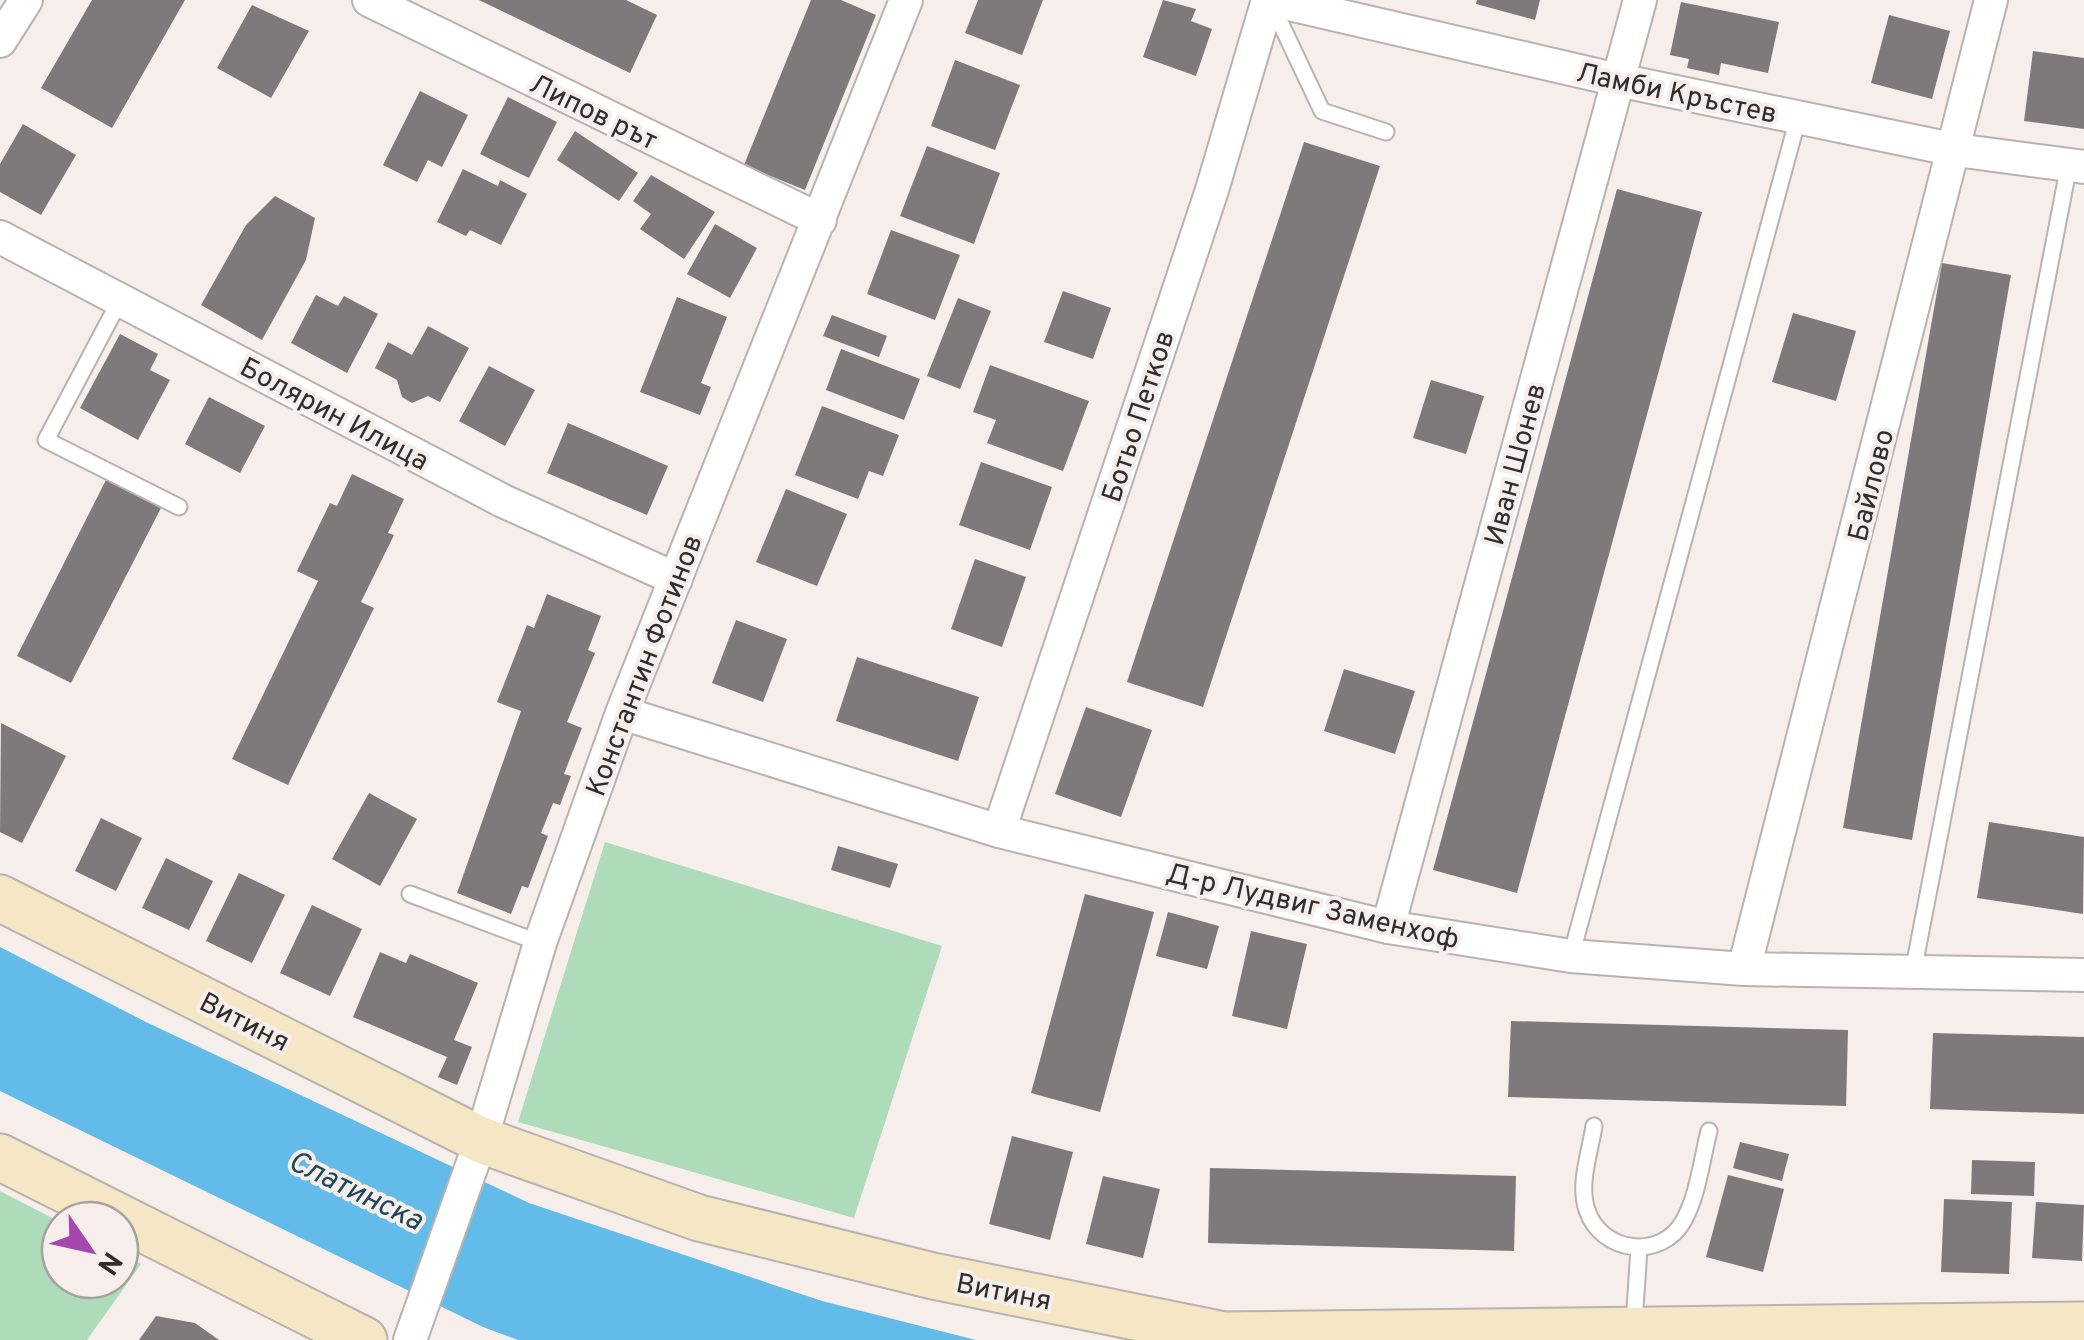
<svg xmlns="http://www.w3.org/2000/svg" width="2084" height="1340" font-family="Overpass,sans-serif">
	<rect width="100%" height="100%" fill="#f5eeeb"/>
	<path fill="#aedbb9" d="M605 842 942 946 854 1218 518 1122Z
		M0 1191 60 1222V1280H120V1253L141 1264 87 1340H0Z"/>
	<path fill="#63bbea" d="M0 947 146 1022 529 1203 822 1301 976 1340H518L483 1327 0 1091Z"/>
	<path fill="#80797b" d="M92 0H185L112 128 41 88Z
		M479 0H626L657 15 630 73Z
		M811 0H841L876 15 805 190 744 165Z
		M978 0H1043L1022 55 965 33Z
		M1163 0 1196 9 1191 21 1212 29 1196 76 1143 57Z
		M1477 0H1540L1535 20 1476 4Z
		M1681 2 1779 22 1768 73 1721 63 1719 75 1687 68 1689 59 1670 55Z
		M252 5 309 31 271 98 217 68Z
		M1889 15 1950 31 1932 99 1871 83Z
		M2033 51 2084 58V129L2024 121Z
		M955 60 1020 85 995 150 931 126Z
		M420 91 468 115 442 167 428 160 417 182 383 165Z
		M508 97 557 122 529 178 480 154Z
		M23 124 76 155 41 215 0 192V164Z
		M575 131 638 173 619 201 557 160Z
		M1304 142 1380 166 1203 707 1127 682Z
		M927 146 1000 173 974 244 900 216Z
		M463 169 498 186 500 180 527 194 501 245 470 230 466 236 437 222Z
		M651 175 715 212 684 259 640 229 651 214 633 201Z
		M1617 189 1702 212 1517 893 1433 870Z
		M275 196 315 218 306 260 262 340 201 305 246 225Z
		M715 224 757 248 730 298 687 274Z
		M891 230 960 255 935 320 867 294Z
		M1942 263 2011 275 1912 840 1843 828Z
		M1063 291 1111 308 1093 359 1044 342Z
		M316 295 338 306 344 296 378 314 347 373 291 343Z
		M677 297 727 317 701 383 711 387 700 415 640 392Z
		M958 298 991 311 960 389 927 376Z
		M1793 313 1856 331 1836 401 1772 382Z
		M832 315 887 336 879 357 823 336Z
		M428 326 469 348 440 402 428 396 412 403 402 397 397 380 375 368 388 342 412 355Z
		M120 334 158 354 150 370 170 380 138 440 80 408Z
		M841 349 920 379 904 420 826 390Z
		M990 365 1089 401 1063 471 987 443 996 420 973 412Z
		M489 366 535 390 505 446 459 421Z
		M1431 380 1484 396 1466 454 1413 438Z
		M209 397 265 426 240 473 185 444Z
		M822 406 899 435 883 476 869 471 858 499 795 475Z
		M568 423 668 466 647 515 547 473Z
		M981 462 1052 487 1030 550 959 525Z
		M352 474 404 499 388 533 394 535 361 602 374 608 288 785 232 759 318 581 297 571 330 503 337 506Z
		M106 480 161 508 71 683 17 656Z
		M786 489 847 514 817 586 756 562Z
		M975 559 1026 577 1002 647 951 629Z
		M547 594 601 616 588 650 595 653 567 722 582 728 564 774 571 776 560 805 553 803 541 833 548 836 528 888 522 886 511 914 457 893 521 711 497 702 527 625 534 628Z
		M736 620 787 639 763 702 712 683Z
		M857 657 979 697 958 761 836 721Z
		M1344 669 1415 691 1395 754 1324 731Z
		M1086 707 1152 730 1121 817 1055 794Z
		M1 723 66 756 22 843 0 832Z
		M369 793 417 819 380 886 332 859Z
		M101 818 142 838 116 891 75 871Z
		M1989 822 2084 837 2083 914 1977 898Z
		M838 846 898 864 890 888 831 870Z
		M166 858 213 881 189 930 142 908Z
		M239 873 285 895 252 963 206 941Z
		M1085 894 1154 912 1100 1112 1031 1093Z
		M312 905 362 929 330 996 280 973Z
		M1168 912 1219 926 1207 969 1156 956Z
		M1251 931 1307 944 1287 1029 1232 1016Z
		M380 952 406 963 410 954 478 983 454 1040 472 1047 457 1085 438 1077 447 1057 353 1017Z
		M1511 1021 1848 1030 1846 1106 1508 1097Z
		M1933 1033 2084 1037V1114L1930 1109Z
		M1012 1136 1073 1152 1050 1240 989 1224Z
		M1740 1142 1789 1154 1782 1181 1733 1168Z
		M1972 1160 2035 1162 2034 1196 1971 1194Z
		M1210 1168 1516 1176 1514 1251 1208 1243Z
		M1728 1175 1784 1189 1763 1272 1706 1257Z
		M1103 1176 1160 1189 1143 1258 1086 1244Z
		M1944 1199 2012 1202 2009 1274 1941 1272Z
		M2036 1202 2084 1205 2082 1261 2032 1258Z
		M156 1316 195 1323 219 1340H139Z"/>
	<g fill="none" stroke-linecap="round" stroke-linejoin="round">
		<g stroke="#b9b2af" stroke-width="19">
			<path id="lane" d="M1271 3 1322 111 1386 132
				M120 300 46 440 179 507
				M410 894 540 943
				M1571 956 1798 118
				M1913 972 2069 165
				M1594 1126C1590 1152 1578 1185 1587 1210 1601 1253 1662 1261 1684 1220 1698 1195 1702 1158 1709 1131
				M1634 1324 1639 1248"/>
		</g>
		<g stroke="#b9b2af" stroke-width="36">
			<path id="street" d="M369 0 820 220
				M1272 0 1618 80 1956 150 2084 167
				M0 41 26 0
				M0 237 503 501 676 579
				M622 713 999 831 1388 927 1571 956 1744 969 2084 975
				M999 831 1212 190 1268 0
				M1388 927 1640 0
				M1744 969 1991 0
				M410 1340 481 1140 540 943 622 713 906 0"/>
		</g>
		<g stroke="#b9b2af" stroke-width="49">
			<path id="secondary" d="M0 898 481 1140 699 1218 933 1276 1224 1335 2084 1325
				M0 1157 364 1340"/>
		</g>
		<use href="#lane" stroke="#fff" stroke-width="15"/>
		<use href="#street" stroke="#fff" stroke-width="32"/>
		<use href="#secondary" stroke="#f5e7c5" stroke-width="45"/>
	</g>
	<g text-anchor="middle" stroke-width="8" stroke-linejoin="round" paint-order="stroke">
		<g font-size="28" fill="#302d2c" stroke="#f5eeeb">
			<text transform="translate(1677 92) rotate(12)" y="10">Ламби Кръстев</text>
			<text transform="translate(594 111) rotate(26)" y="10">Липов рът</text>
			<text transform="translate(335 413) rotate(28)" y="10">Болярин Илица</text>
			<text transform="translate(1137 416) rotate(-72)" y="10">Ботьо Петков</text>
			<text transform="translate(1514 464) rotate(-75)" y="10">Иван Шонев</text>
			<text transform="translate(1870 485) rotate(-76)" y="10">Байлово</text>
			<text transform="translate(643 665) rotate(-69)" y="10">Константин Фотинов</text>
			<text transform="translate(1313 905) rotate(13)" y="10">Д-р Лудвиг Заменхоф</text>
			<text transform="translate(245 1021) rotate(27)" y="10">Витиня</text>
			<text transform="translate(1004 1291) rotate(11)" y="10">Витиня</text>
		</g>
		<g font-size="30" font-style="italic" fill="#20465a" stroke="#f5eeeb">
			<text transform="translate(356 1190) rotate(26)" y="10">Слатинска</text>
		</g>
	</g>
	<g transform="translate(90 1250) rotate(124)"><circle r="48" fill="#f5eeeb" stroke="#a6a19f" stroke-width="2.5"/>
	<path d="M0-8L18 38L0 25L-18 38Z" fill="#a547af"/>
	<text y="-15" font-size="28" font-weight="bold" text-anchor="middle" fill="#302d2c">N</text>
	</g>
</svg>
